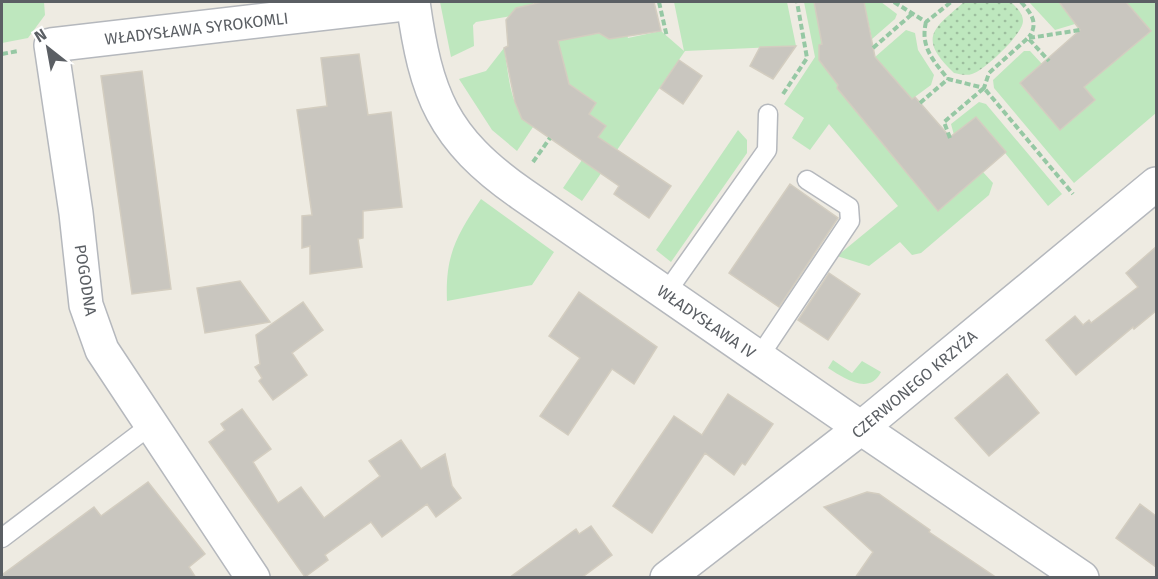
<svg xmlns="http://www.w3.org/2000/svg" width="1158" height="579" font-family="'Fira Sans',sans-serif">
	<defs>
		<pattern id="park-dots" width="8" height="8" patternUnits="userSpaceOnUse" patternTransform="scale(1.5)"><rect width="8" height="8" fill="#bee7be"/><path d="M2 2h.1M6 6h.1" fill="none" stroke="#9dbe9e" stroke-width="1.8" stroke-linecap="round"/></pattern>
	</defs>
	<rect width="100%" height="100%" fill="#eeebe2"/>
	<path fill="#bee7be" d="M2 2H44L45 15 28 38 2 43Z
		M440 2H533V4L522 7 524 14 476 22 473 25 474 46 451 57Z
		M674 2H787L796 46 685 51 582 201 563 188 605 126 589 114 596 103 569 84 557 41 573 29 627 35 628 38 661 31 684 51Z
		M804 2H814L824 54 833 72 830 75 838 85 837 88 938 211 983 172 993 183 989 195 921 253 912 255 900 242 869 266 837 256 898 206 829 124 810 150 792 138 804 118 784 104 815 57Z
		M864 2H881L897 14 895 19 872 39Z
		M1029 2H1059L1075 24 1055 30Z
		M1126 2H1156V113L1074 183 994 88 993 80 1024 51H1030L1042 64 1020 83 1060 129 1094 100 1084 87 1151 31Z
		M906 30 915 33 918 50 934 75 931 85 912 99 875 57Z
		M504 48C509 74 509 110 533 127L517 151 492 130 459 79 486 71Z
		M979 102 986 104 1062 194 1048 206 976 117 954 135 951 124Z
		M738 130 747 140V153L671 262 656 250Z
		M481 199 554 252 532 285 447 301C445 256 456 236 481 199Z
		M833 360 852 373 862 361 881 372C869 396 844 378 828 368Z"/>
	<path fill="url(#park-dots)" d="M964 2H1011C1016 7 1023 13 1023 21 1023 34 984 71 972 74 966 76 959 74 954 73 917 38 933 29 964 2Z"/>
	<path fill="#c9c6bf" stroke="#d3cdc0" stroke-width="1.5" d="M542 2H654L661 31 609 39 599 33 558 41 569 84 596 103 589 114 606 126 598 137 671 186 649 218 614 194 619 186 522 119 515 102 504 48 508 46 506 20 516 8Z
		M814 2H864L875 57 912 99 915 97 950 137 976 117 1006 152 938 211 837 88 838 85 819 60V45L822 44Z
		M1059 2H1126L1151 31 1084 87 1095 100 1060 130 1020 83 1080 30Z
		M796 46 773 79 750 66 760 47Z
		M359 54 368 115 391 112 402 207 363 211V238L358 239 362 267 310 274V246L302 248V216L312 215 297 110 327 106 321 58Z
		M679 60 702 76 683 104 660 88Z
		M142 71 171 289 132 294 101 76Z
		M790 184 838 218 779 307 729 273Z
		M1156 247V311L1134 329 1133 327 1076 375 1046 340 1075 316 1083 325 1089 320 1091 323 1138 287 1126 273Z
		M829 273 860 294 828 340 798 320Z
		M240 281 270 322 205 333 197 288Z
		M579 292 657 347 634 384 612 369 568 435 540 416 580 358 549 336Z
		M303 302 323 330 292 353 307 375 273 400 259 381 262 378 255 367 260 364 256 335Z
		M1007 374 1039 413 989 456 955 418Z
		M728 394 773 424 745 465 742 463 734 475 705 453 652 533 613 506 674 416 702 435Z
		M242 409 271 449 253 462 278 503 301 487 324 518 380 476 369 461 401 440 421 469 445 454 452 486 461 498 436 517 427 504 382 537 371 522 325 555 328 560 305 577 209 442 225 430 221 424Z
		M148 482 205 554 189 567 196 578H2V575L94 507 101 516Z
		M867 492 879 494 930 530 929 532 997 578H855L873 552 824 507Z
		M1140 504 1156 516V567L1116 538Z
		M591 526 612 555 581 578H509L576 529 579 534Z"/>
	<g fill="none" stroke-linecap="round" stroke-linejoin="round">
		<g stroke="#b5b8bd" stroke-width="21">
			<path id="service" d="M666 293 767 150 768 114
				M759 357 850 221 849 207 807 180
				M2 538 151 425"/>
		</g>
		<g stroke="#b5b8bd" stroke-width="36">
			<g id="minor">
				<path id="s1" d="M413 2C426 95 442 138 522 194L861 428 1156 184"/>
				<path id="s2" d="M253 578 102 350 86 305 76 213 51 45 413 3"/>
			</g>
		</g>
		<g stroke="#b5b8bd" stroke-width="36">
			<path id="tertiary" d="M667 578 861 428 1082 578"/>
		</g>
		<path stroke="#96c8a4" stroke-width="4" stroke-dasharray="6 3" stroke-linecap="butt" d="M659 2 667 37
			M894 2 926 22 951 2
			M1021 2C1031 13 1039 23 1029 37
			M926 22C920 47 933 60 948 79
			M1029 38 1080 30
			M873 48 912 14
			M2 54 18 51
			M783 94 807 58 797 2
			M920 103 948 79 984 88 989 73 1028 38 1049 61
			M950 138 944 122 984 88 1073 194
			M533 162 550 138"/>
		<use href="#service" stroke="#fff" stroke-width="18"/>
		<use href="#minor" stroke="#fff" stroke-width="33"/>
		<use href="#tertiary" stroke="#fff" stroke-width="33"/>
	</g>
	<g text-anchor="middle" stroke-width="6" stroke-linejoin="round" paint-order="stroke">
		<g font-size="16" fill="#5b5f64" stroke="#fff">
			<text dy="6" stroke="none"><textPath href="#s2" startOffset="730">WŁADYSŁAWA SYROKOMLI</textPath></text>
			<text transform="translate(86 280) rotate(81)" y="6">POGODNA</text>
			<text dy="6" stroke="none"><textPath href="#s1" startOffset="454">WŁADYSŁAWA IV</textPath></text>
			<text transform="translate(914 384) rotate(-40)" y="6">CZERWONEGO KRZYŻA</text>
		</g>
	</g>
	<rect width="1158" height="579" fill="none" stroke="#5b5f64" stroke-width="6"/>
	<g transform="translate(48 48) rotate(329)" stroke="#ffffff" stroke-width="4.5" paint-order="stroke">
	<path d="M0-4.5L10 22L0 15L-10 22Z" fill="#5b5f64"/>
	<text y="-9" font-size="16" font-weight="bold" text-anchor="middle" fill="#5b5f64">N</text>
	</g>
</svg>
